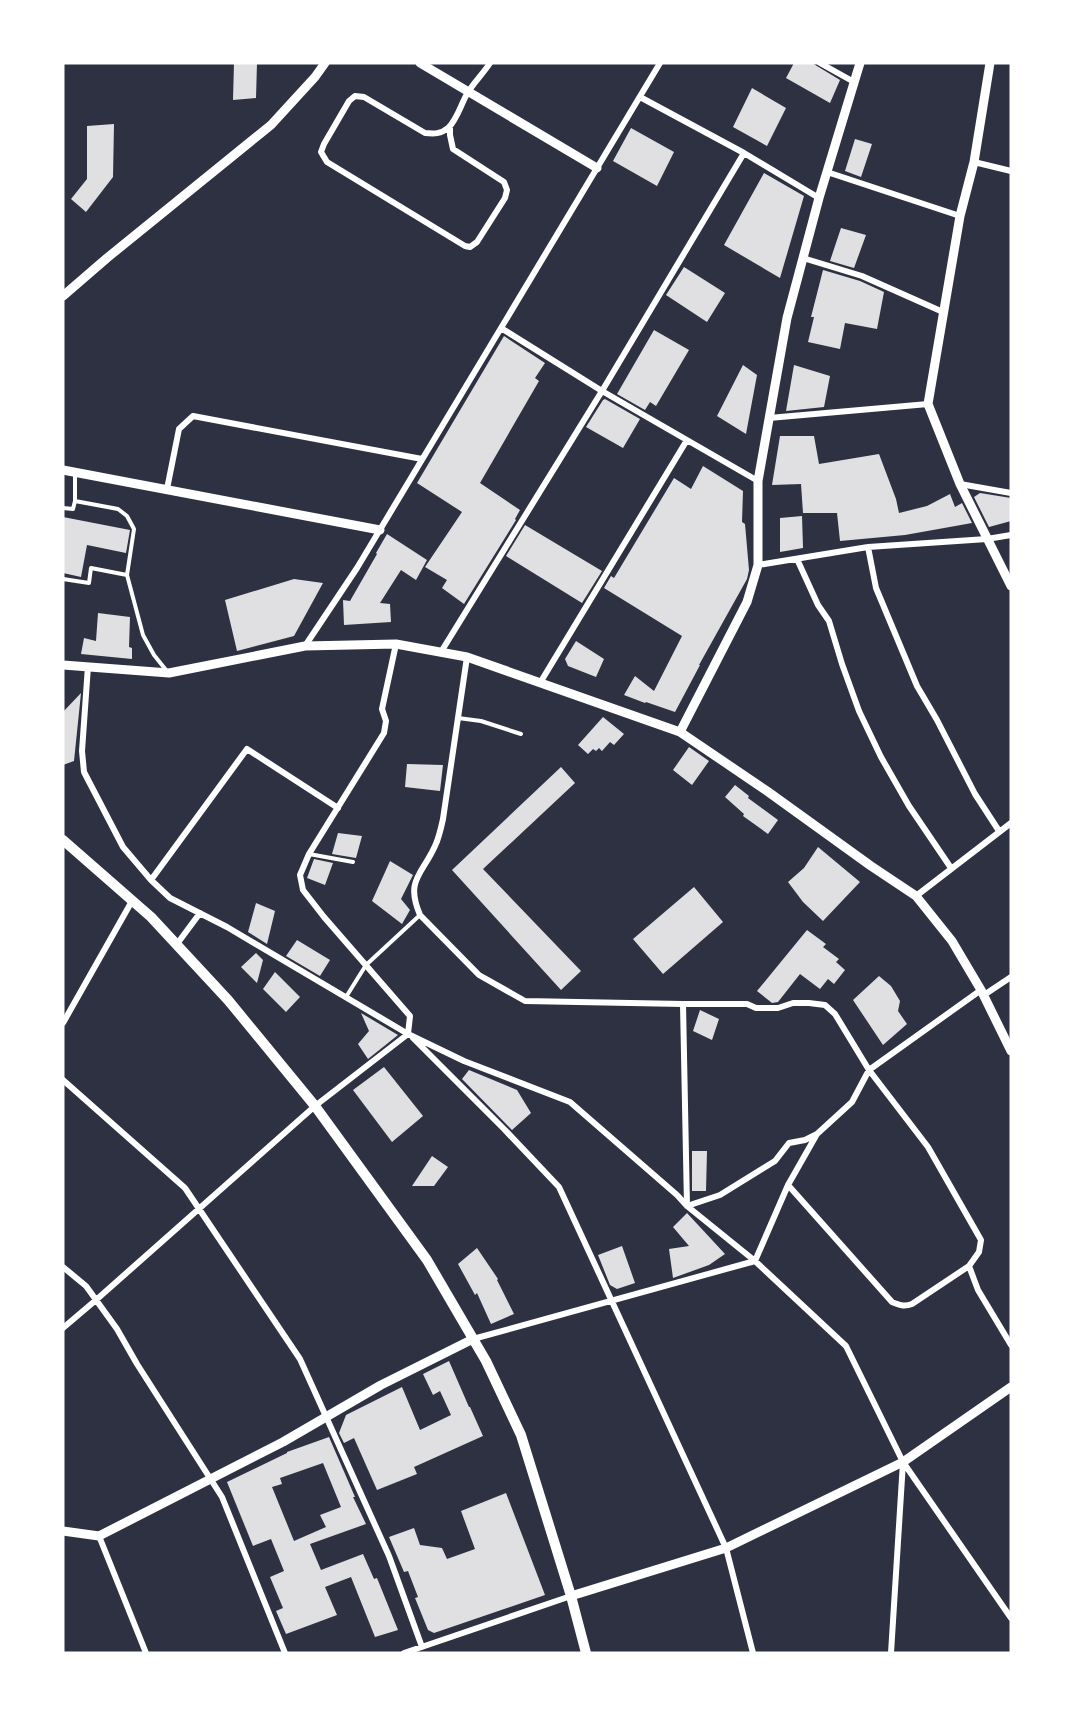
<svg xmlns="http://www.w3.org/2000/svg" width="1074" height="1716" font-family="'Roboto Condensed',sans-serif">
	<rect width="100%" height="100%" fill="#2d3142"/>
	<path fill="#e0e0e3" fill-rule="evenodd" d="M234 63H257L256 98 233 100Z
		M794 63H812L840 80 830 103 786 78Z
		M752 88 786 108 767 146 733 127Z
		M114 124 113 177 86 212 71 199 87 179V126Z
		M631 128 674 152 657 186 613 161Z
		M855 139 872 144 861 177 845 171Z
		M764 173 804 196 780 278 724 245Z
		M841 228 866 235 854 268 830 261Z
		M684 267 725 293 707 322 666 295Z
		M823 270 860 281 884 292 877 329 845 323 840 349 808 342 814 317H811Z
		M654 330 689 350 656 406 650 402 645 410 617 394Z
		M504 336 545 363 535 378 539 381 480 483 520 510 515 519 516 520 464 604 442 588 447 580 425 567 462 512 417 483Z
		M743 365 757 375 746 434 717 416Z
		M794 365 830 376 824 407 786 411Z
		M605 399 640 419 623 448 586 427 603 400Z
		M780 436H814L819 464 879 454 896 499 899 513 927 506 950 494 955 507 962 503 972 523 905 535 840 541 837 513H803L801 484 772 485Z
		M703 466 743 491 742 522 745 524 749 570 747 579 699 665H700L675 712 646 702 645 703 624 695 635 676 654 691 682 636 604 588 611 576 614 578 674 478 691 489Z
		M980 493 1011 498V521L989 527 974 497Z
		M802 516 803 548 780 552V518Z
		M63 517 130 530 126 553 87 545 81 577 63 573Z
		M525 525 602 571 582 603 506 556Z
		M387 534 427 560 416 580 401 570 380 603 390 604 391 622 344 625 343 600 350 601 377 554 376 553Z
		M294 579 323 583 294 636 237 651 225 600Z
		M98 613 130 617 129 647 132 648V659L81 654 84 638 96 641Z
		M576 641 604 659 596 677 568 666 565 659Z
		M81 693 74 761 63 765V712Z
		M603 717 624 734 614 745 610 742 602 751 599 748 596 751 593 749 588 754 578 745Z
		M689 747 709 761 692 785 673 770Z
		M407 764 443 765 440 791 405 787Z
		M561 767 575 783 483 869 581 971 561 990 452 870Z
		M735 785 749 796 748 798 778 820 768 834 743 816 744 814 725 797Z
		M338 833 362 836 356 858 332 854Z
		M818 847 860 882 823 921 803 902 788 882 804 868Z
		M314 859 333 863 325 885 307 878Z
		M390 861 413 875 401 899 410 910 402 924 372 901Z
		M694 887 723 922 663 974 633 939Z
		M256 903 275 911 267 944 248 932Z
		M807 930 826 944 823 947 839 959 836 962 845 970 834 984 828 979 820 989 800 974 778 1002 772 1003 757 991Z
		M297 940 330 960 320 976 286 956Z
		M256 953 263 960 257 983 241 967Z
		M275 972 300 997 286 1012 263 989Z
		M879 976 891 986 900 1001 898 1011 907 1024 883 1045 853 1000Z
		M700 1010 719 1019 712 1040 693 1031Z
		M361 1013 398 1035 368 1059 358 1044 369 1031Z
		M384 1067 423 1116 392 1142 353 1090Z
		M469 1070 517 1090 531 1113 512 1130 462 1079Z
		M692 1151H707L706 1191H692Z
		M432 1156 448 1167 434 1186H412Z
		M687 1213 725 1254 709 1265 673 1278 669 1249 689 1246 673 1227Z
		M622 1246 635 1283 617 1289 610 1285 598 1255Z
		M477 1248 498 1279 497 1280 514 1314 491 1324 477 1293 475 1295 458 1264Z
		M449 1361 469 1407H470L483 1436 414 1467 417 1474 377 1490 354 1438 344 1443 339 1433 346 1415 402 1387 420 1430 451 1415 440 1391 433 1395 423 1374Z
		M329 1437 355 1497H353L366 1524 310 1544 321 1570 363 1554 374 1579 377 1578 398 1630 375 1637 351 1577 325 1587 337 1615 286 1634 276 1611 283 1608 270 1577 284 1571 271 1539 253 1546 227 1482 287 1453V1452ZM323 1463 341 1507 320 1515 326 1527 294 1541 272 1487 282 1484 280 1478Z
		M506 1493 545 1595 434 1633 428 1630 415 1598 418 1597 408 1571 404 1572 389 1537 414 1528 420 1545 442 1548 447 1559 475 1549 461 1511Z"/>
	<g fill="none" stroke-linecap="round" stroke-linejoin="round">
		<path stroke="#fff" stroke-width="4" d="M75 472V501L118 509 127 516 134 529 127 575 143 635 154 655 166 670
			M63 508 73 509 75 501
			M63 579 89 583 91 568 127 575
			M458 718 481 721 521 734
			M309 854 353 862
			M346 997 366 965 420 915"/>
		<path stroke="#fff" stroke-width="6" d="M820 63 854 82
			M640 97 744 153 819 198
			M450 126V135L453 149 504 182 507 190 505 198 477 242 470 247 465 246 327 162 321 152 324 144 349 101 355 96 364 97 425 133C434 134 441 134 448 128 457 120 461 104 467 94 473 83 483 74 490 63
			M974 162 1011 171
			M827 172 960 216
			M803 258 862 276 943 312
			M501 328 602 391 758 481
			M769 418 928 404
			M960 484 1011 493
			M167 489 179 429 193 416 422 459
			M868 547 876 588 917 686 937 720 975 794 999 831
			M797 559 818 605 829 621 842 664 859 711 881 757 909 806 951 868
			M758 565 868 547 987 539 1011 535
			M396 644 382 709 386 721 384 733 309 854 300 875 303 890 324 917 410 1016 408 1034
			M305 646 357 568 660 63
			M441 652 602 391 744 153
			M467 657 443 819C441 828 439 838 435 846 422 875 405 880 420 915L479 975 525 1001 683 1004H747L756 1008H778L793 1003H809L825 1005 835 1014 869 1070 928 1147 981 1240 979 1252 969 1266 978 1290 1011 1345
			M88 666 82 751 84 772 123 847 151 880 170 898 227 927 408 1034 464 1061 570 1102 677 1195 687 1206 755 1261 846 1346 903 1462 1011 1618
			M540 683 687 440
			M151 880 247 749 338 808
			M916 896 1011 823
			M177 944 200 913
			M984 995 1011 977
			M683 1004 687 1206 720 1195 775 1161 789 1143 805 1140 817 1134
			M63 1023 132 901
			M413 1038 504 1129 559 1187 726 1548 753 1653
			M63 1080 185 1188 300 1359 389 1556 422 1647
			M788 1185 892 1302C899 1305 904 1307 912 1304L969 1266
			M63 1267 86 1286 117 1329 137 1364 222 1497 285 1653
			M63 1328 96 1300 315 1106 408 1034
			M473 1339 755 1261 788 1185 817 1134 852 1102 869 1070 981 990
			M99 1536 146 1653
			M404 1653 571 1596
			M891 1653 903 1462"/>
		<path stroke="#fff" stroke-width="9" d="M420 63 597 168
			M990 63 974 162 960 216 928 404 960 484 1011 586
			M63 296 107 258 271 125 315 77 325 63
			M63 470 380 530
			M63 665 169 673 305 646 396 644 467 657 680 732 767 791 871 866 916 896 952 941 981 990 1011 1051
			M680 732 747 602 758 565V481L787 318 819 198 860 63
			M63 1531 99 1536 283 1442 381 1385 473 1339
			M571 1596 726 1548 903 1462 1011 1387"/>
		<path stroke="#fff" stroke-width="10" d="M63 840 151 917 228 1000 315 1106 427 1260 486 1361 521 1435 571 1596 586 1653"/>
	</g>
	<rect width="1074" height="1716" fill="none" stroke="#ffffff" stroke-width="129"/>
</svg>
